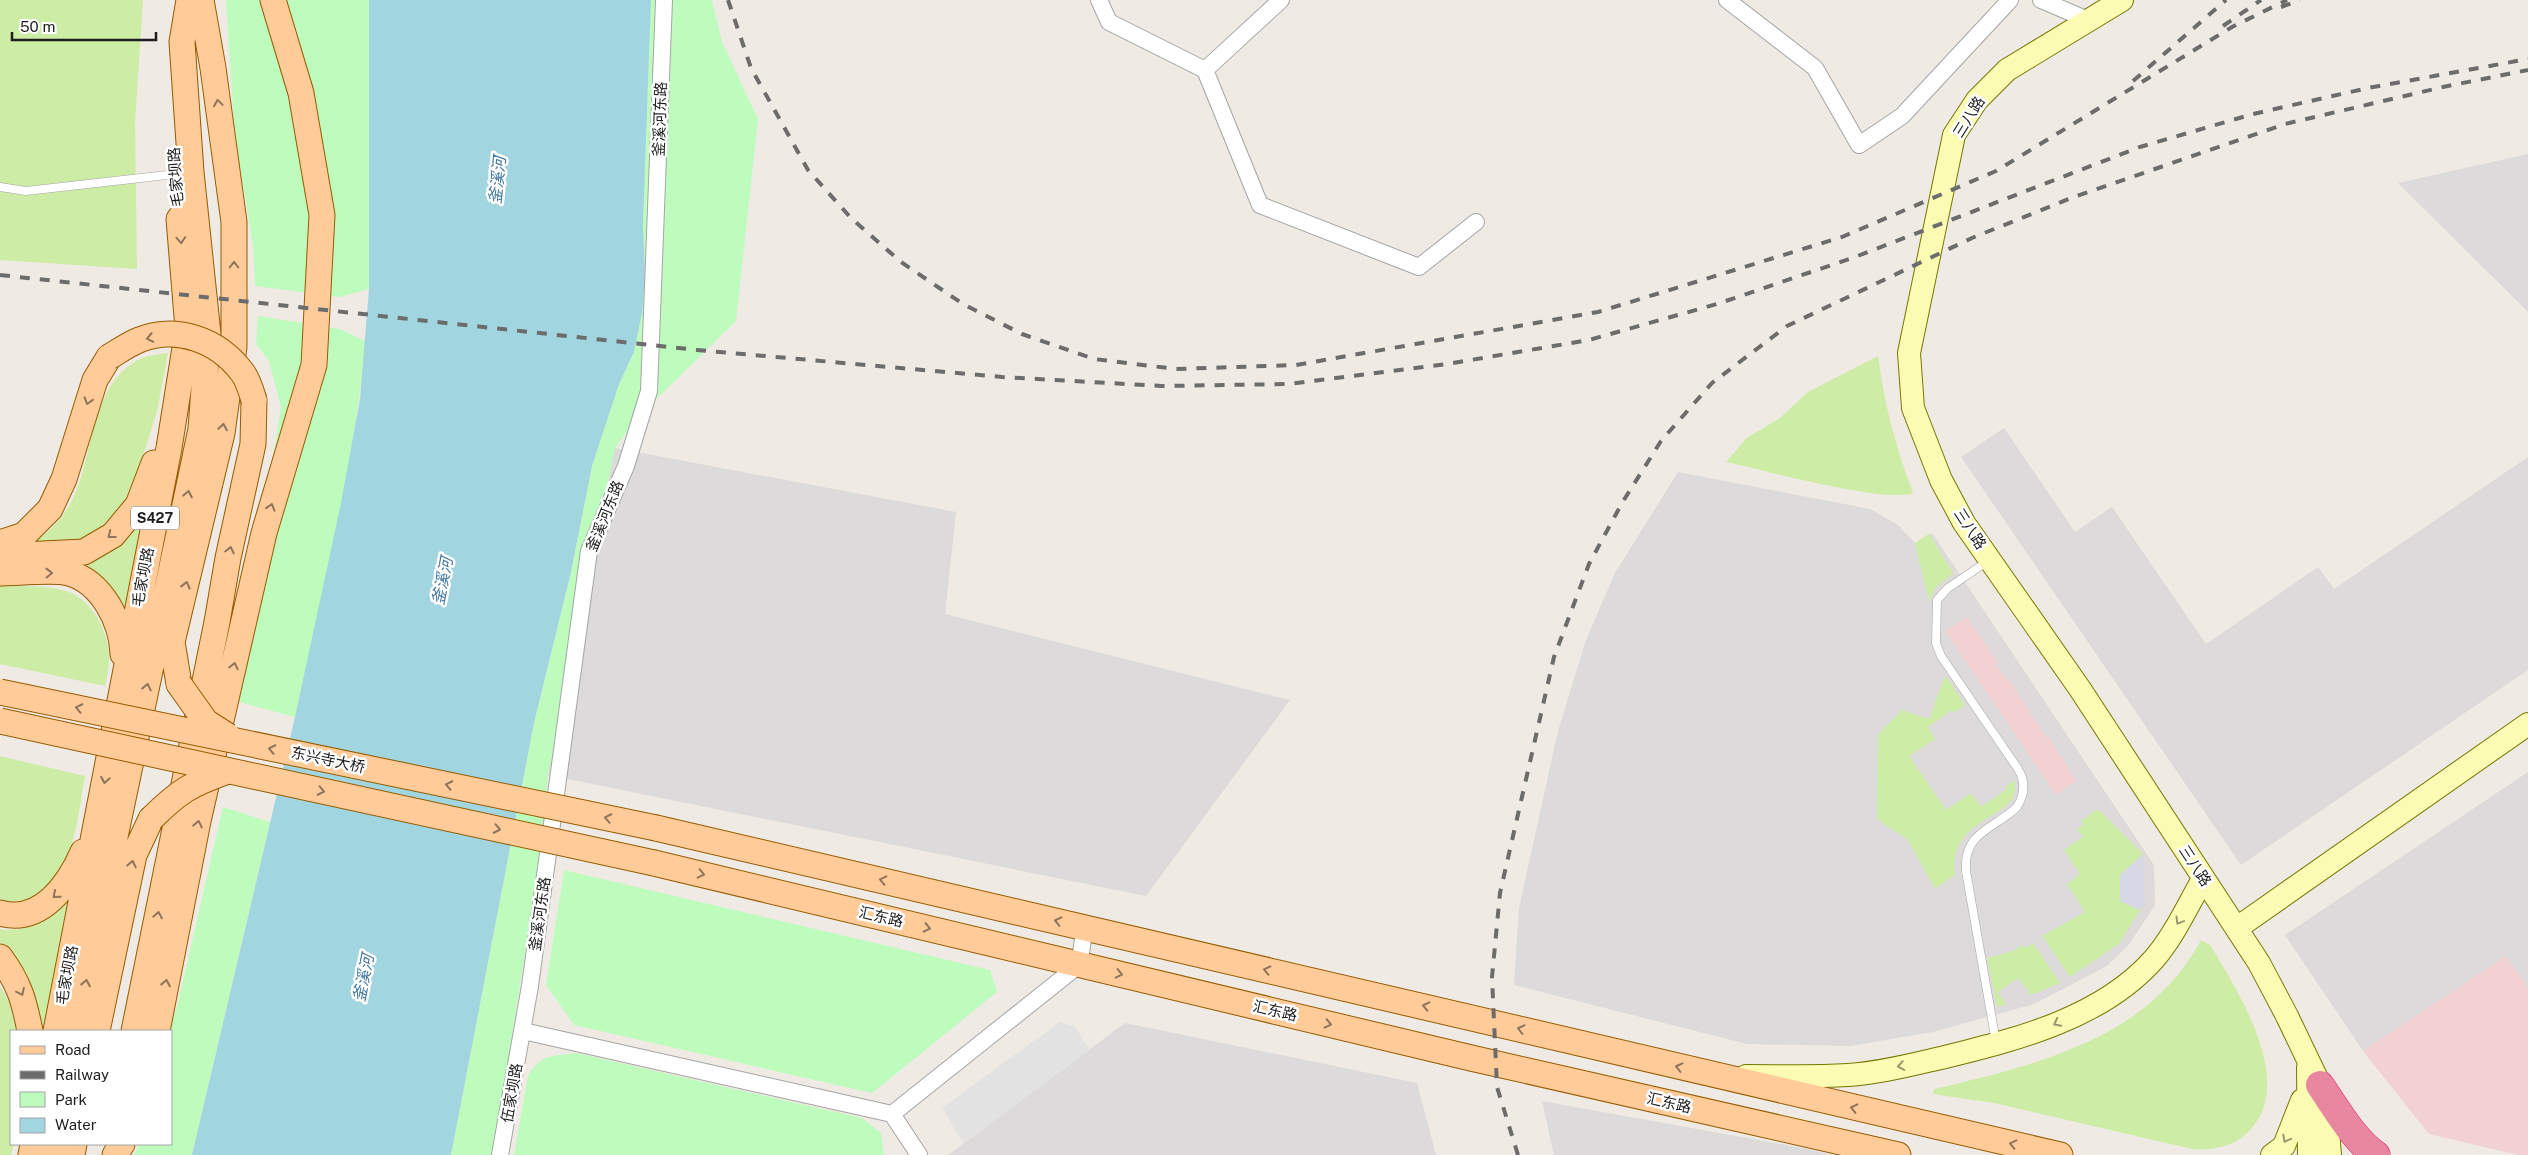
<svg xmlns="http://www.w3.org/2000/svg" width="2528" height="1155" font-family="'Public Sans','Noto Sans SC',sans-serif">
	<rect width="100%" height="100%" fill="#efeae3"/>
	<path fill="#dcdada" d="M2528 154V312L2398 183Z
		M2004 428 2075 532 2112 507 2206 644 2318 567 2334 589 2528 457V670L2241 865 1961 457Z
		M615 448 956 512 945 614 1290 700 1146 896 548 775Z
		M1678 472 1870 509 1898 525 1915 543 1932 533 2154 865 2155 905 2130 943 2107 966 2034 1004 1933 1032 1850 1046 1747 1044 1514 985 1519 908 1558 731 1586 640 1615 573Z
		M2528 772V988L2506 956 2363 1051 2285 935Z
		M1125 1023 1417 1083 1436 1155H948Z
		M1542 1101 1808 1149 1832 1155H1554Z"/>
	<path fill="#f1d1d2" d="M1967 617 1998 662 1996 664 2007 680 2009 679 2046 737 2048 736 2077 781 2056 795 1945 631Z
		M2506 956 2528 988V1155H2518L2429 1134 2363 1051Z"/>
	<path fill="#cdeca6" d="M0 0H143L135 122 137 269 0 260Z
		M168 353 157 412 129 500 99 533 75 544 27 548C42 536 58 525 68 508 96 462 86 384 142 358 150 355 160 354 168 353Z
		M1878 356C1884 404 1896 448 1913 493 1885 504 1761 469 1726 462L1747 438 1780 418 1808 392Z
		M144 515 126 618C115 584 103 581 73 566 111 554 119 546 144 515Z
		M1929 534 1953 573 1936 587 1929 602 1915 543Z
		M0 586C22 586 45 585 66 591 92 599 107 629 109 655 110 665 107 676 105 686L0 664Z
		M1944 678H1947L1965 705 1954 713 1952 710 1928 727 1935 739 1909 756 1946 810 1971 793 1981 807 2006 790 2005 787 2014 780C2025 821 1947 812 1955 875L1935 889 1908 840 1877 819 1878 735 1902 710 1929 719Z
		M0 756 85 776C78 814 75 861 47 891 38 901 13 903 0 901Z
		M2096 810 2100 811 2143 854 2120 876V901L2140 910 2119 944 2070 977 2042 936 2085 912 2067 884 2080 874 2064 850 2083 837 2077 829 2083 825 2081 821Z
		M70 900 45 1031H39L16 962 0 942V929C28 934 48 916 70 900Z
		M2201 940 2210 945C2238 991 2295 1080 2251 1129 2236 1146 2214 1151 2192 1149L1994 1103 1933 1094 1934 1089C2035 1065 2148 1040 2201 940Z
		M2033 943 2060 983 2031 995 2018 978 1998 992 2006 1004 1997 1007 1987 958 2013 951 2023 945 2026 948Z
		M0 986 9 1002 17 1031H11V1144H14L11 1155H0Z"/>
	<path fill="#befcbe" d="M226 0H369V289L340 297 255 286 253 244 235 138Z
		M651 0H712L722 42 758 119 736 321 636 419 615 448 548 775 538 870 493 1155H451L534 723 571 572 592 466 619 384 634 352 642 313 645 279 643 224Z
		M258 316 340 329 365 341C355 468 322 593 295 717L235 701 281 407 269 361 256 344Z
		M223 807 270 822 192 1155H134L139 1144H171V1031H168L177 1007Z
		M564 870 990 970 997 992 872 1093 574 1025 546 985Z
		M576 1053 862 1118 881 1133 884 1155H514L528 1076C542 1052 553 1057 576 1053Z"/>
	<path fill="#e2e2e2" d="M1060 1022 1075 1027 1090 1050 963 1143 942 1108Z"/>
	<path fill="#d7d8e5" d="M2143 854 2145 902 2140 910 2120 901V875Z"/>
	<path fill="#a1d5df" d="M369 0H651L643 224 645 279 642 313 634 352 619 384 592 466 571 572 534 723 451 1155H192L295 717 341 503 360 399 369 289Z"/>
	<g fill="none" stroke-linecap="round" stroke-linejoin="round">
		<g stroke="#a5a5a5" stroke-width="9">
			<path id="lane" d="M0 187 26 191 176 174
				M1988 561 1948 588 1937 600 1936 643 1941 656 2018 769C2026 782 2025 794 2017 807 1994 829 1963 832 1966 871L1996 1042"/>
		</g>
		<g stroke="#a5a5a5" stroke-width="18">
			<path id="street" d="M1099 0 1109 22 1205 70 1260 205 1419 267 1476 222
				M1727 0 1815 68 1859 145 1902 116 2010 0
				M2041 0 2088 20
				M1205 70 1281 0
				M523 1031 892 1114 1079 965 1085 927
				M892 1114 919 1155
				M500 1155 530 986 589 551 626 466 649 391 664 0"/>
		</g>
		<g stroke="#747900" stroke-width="24">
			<path id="secondary" d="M2122 0 2007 70 1977 100 1954 135 1909 353 1913 408 1941 480 1964 523 2080 689 2259 963 2287 1016 2320 1085 2326 1108 2330 1155
				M2237 928 2528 724
				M2308 1068 2309 1155
				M1746 1076C1780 1076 1814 1077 1848 1075 1880 1073 1914 1064 1945 1057 2018 1039 2102 1018 2154 959 2174 936 2188 905 2203 879
				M2272 1155 2284 1146 2302 1100"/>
		</g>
		<g stroke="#975b00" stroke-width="27">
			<path id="primary" d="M0 543 24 535 50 509 64 479 95 380 109 357
				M0 556 84 552 113 535 138 505 154 463
				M0 573C17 573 55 569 69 573 102 582 122 622 123 654
				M179 684 172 642 222 433 234 347V222L213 68 201 0
				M656 828 2060 1155
				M654 863 1471 1058 1898 1155
				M0 913C41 925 69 884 83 852
				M0 957C19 983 24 1000 30 1031
				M56 1031 169 448 188 329 179 219
				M76 1031 116 832 201 429 208 334 191 172 182 42 189 0
				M97 1031 134 855 151 819
				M134 1031 217 622 228 558 253 444 254 400
				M157 1031 198 821 264 533 314 365 322 215 301 93 273 0
				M31 1155 33 1144
				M51 1155 54 1144
				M72 1155 74 1144
				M115 1155 122 1144"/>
		</g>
		<g stroke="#e01d6d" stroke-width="29">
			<path id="highway" d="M2320 1085C2336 1108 2353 1139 2376 1155"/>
		</g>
		<use href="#lane" stroke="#fff" stroke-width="8"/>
		<use href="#street" stroke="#fff" stroke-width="16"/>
		<use href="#secondary" stroke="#fcfbb4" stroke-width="22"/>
		<use href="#primary" stroke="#ffcb98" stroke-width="25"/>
		<use href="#highway" stroke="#ea87a0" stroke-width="28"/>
		<path stroke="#6c6c6c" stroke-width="4" stroke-dasharray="10 10" stroke-linecap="butt" d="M728 0 751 68 808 170 851 218 901 262 963 304 1022 334 1094 359 1176 369 1296 365 1598 312 1842 237 1996 171 2232 27 2287 0
			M2281 7 2300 0
			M2223 26 2261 0
			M2133 81 2226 0
			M0 275 697 350 1002 377 1162 386 1289 384 1447 364 1589 340 1717 304 1855 257 2140 147 2253 114 2368 88 2528 59
			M1518 1155 1497 1087 1492 977 1500 893 1554 657 1589 564 1622 503 1661 441 1712 383 1787 326 1972 238 2071 198 2285 124 2443 87 2528 70"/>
		<g stroke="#975b00" stroke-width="27" stroke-linecap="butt">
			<path id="primary-bridge" d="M109 357C119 351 129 344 139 340 177 325 218 340 242 372 248 379 251 391 254 400
				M179 684 206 722 228 736
				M0 692 656 828
				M0 721 654 863
				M151 819C179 791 191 784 228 771"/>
		</g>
		<use href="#primary-bridge" stroke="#ffcb98" stroke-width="25"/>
	</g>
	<defs><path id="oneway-chevron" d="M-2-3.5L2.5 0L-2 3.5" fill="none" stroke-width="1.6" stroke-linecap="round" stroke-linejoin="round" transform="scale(1.25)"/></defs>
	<g stroke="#8e745b">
		<use href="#oneway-chevron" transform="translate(218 103) rotate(-98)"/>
		<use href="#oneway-chevron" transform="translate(181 240) rotate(86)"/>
		<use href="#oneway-chevron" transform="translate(234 265) rotate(-90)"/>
		<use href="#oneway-chevron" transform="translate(150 338) rotate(169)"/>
		<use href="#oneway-chevron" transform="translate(88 401) rotate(107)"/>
		<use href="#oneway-chevron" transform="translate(223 427) rotate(-81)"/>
		<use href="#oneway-chevron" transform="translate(188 494) rotate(-79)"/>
		<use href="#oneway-chevron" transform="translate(271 507) rotate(-73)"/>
		<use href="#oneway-chevron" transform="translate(111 535) rotate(142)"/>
		<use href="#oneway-chevron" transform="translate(230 550) rotate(-77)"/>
		<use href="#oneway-chevron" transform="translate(49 573) rotate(-1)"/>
		<use href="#oneway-chevron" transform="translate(186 585) rotate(-76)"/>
		<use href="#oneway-chevron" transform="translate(234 666) rotate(-77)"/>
		<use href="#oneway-chevron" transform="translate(147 687) rotate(-78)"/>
		<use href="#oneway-chevron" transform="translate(79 708) rotate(-168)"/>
		<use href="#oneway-chevron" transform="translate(272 749) rotate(-168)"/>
		<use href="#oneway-chevron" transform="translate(105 780) rotate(100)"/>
		<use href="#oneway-chevron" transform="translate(449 785) rotate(-168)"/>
		<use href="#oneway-chevron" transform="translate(321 791) rotate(12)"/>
		<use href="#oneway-chevron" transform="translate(608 818) rotate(-168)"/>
		<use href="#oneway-chevron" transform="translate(198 824) rotate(-78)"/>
		<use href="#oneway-chevron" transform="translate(497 829) rotate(12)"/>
		<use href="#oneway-chevron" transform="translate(132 864) rotate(-78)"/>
		<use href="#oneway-chevron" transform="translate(701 874) rotate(13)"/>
		<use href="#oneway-chevron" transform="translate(883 880) rotate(-167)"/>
		<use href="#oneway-chevron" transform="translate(56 895) rotate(139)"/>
		<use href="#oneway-chevron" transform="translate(158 915) rotate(-80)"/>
		<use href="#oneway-chevron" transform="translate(1058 921) rotate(-167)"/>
		<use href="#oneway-chevron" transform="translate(927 928) rotate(13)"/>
		<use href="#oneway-chevron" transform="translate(1267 970) rotate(-167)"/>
		<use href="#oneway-chevron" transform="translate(1119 974) rotate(13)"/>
		<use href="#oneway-chevron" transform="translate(86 983) rotate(-79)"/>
		<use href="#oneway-chevron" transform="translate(166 983) rotate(-79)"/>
		<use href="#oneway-chevron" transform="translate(21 992) rotate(64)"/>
		<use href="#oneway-chevron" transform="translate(1426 1006) rotate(-167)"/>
		<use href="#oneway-chevron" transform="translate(1328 1024) rotate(13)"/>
		<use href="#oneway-chevron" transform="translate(1521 1029) rotate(-166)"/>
		<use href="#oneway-chevron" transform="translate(1679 1067) rotate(-166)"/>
		<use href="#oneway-chevron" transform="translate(1854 1108) rotate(-167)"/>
		<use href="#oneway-chevron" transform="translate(2013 1144) rotate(-167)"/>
	</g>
	<g stroke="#989870">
		<use href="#oneway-chevron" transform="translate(2179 921) rotate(121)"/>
		<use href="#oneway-chevron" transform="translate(2057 1023) rotate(153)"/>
		<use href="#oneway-chevron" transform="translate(1901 1066) rotate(170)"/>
		<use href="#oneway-chevron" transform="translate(2286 1139) rotate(118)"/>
	</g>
	<g text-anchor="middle" stroke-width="5" stroke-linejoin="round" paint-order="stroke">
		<rect fill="#fff" stroke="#626262" stroke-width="1" x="131" y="506.5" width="48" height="23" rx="4"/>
		<g font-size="14" font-weight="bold" fill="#1e1e1e">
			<text x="155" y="523">S427</text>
		</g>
		<g font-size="15" fill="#1e1e1e" stroke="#fff">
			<text transform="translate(1969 117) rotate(-58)" y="5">三八路</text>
			<text transform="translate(660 119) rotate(-88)" y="5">釜溪河东路</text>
			<text transform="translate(176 177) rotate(-94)" y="5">毛家坝路</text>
			<text transform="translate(605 516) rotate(-68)" y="5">釜溪河东路</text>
			<text transform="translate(1970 529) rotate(57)" y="5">三八路</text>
			<text transform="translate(143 577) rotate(-79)" y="5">毛家坝路</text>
			<text transform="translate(328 760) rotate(12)" y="5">东兴寺大桥</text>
			<text transform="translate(2195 866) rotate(57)" y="5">三八路</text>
			<text transform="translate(540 914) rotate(-82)" y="5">釜溪河东路</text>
			<text transform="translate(881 917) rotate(13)" y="5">汇东路</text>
			<text transform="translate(67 975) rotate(-79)" y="5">毛家坝路</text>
			<text transform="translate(1275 1011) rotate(13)" y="5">汇东路</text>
			<text transform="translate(512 1093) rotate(-80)" y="5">伍家坝路</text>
			<text transform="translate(1669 1103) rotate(13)" y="5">汇东路</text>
		</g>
		<g font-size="16" font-style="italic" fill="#4178a1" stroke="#fff">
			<text transform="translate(497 180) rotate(-84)" y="6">釜溪河</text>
			<text transform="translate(442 581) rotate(-79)" y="6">釜溪河</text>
			<text transform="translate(363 978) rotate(-79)" y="6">釜溪河</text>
		</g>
	</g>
	<rect x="10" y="1030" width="162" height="115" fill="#ffffff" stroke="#a5a5a5"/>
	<rect x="20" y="1046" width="25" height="8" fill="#ffcb98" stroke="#a5a5a5"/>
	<text x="55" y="1055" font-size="15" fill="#1e1e1e">Road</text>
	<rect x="20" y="1071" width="25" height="8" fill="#6c6c6c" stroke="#a5a5a5"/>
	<text x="55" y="1080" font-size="15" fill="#1e1e1e">Railway</text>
	<rect x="20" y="1092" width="25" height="15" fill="#befcbe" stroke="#a5a5a5"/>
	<text x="55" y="1105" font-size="15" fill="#1e1e1e">Park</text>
	<rect x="20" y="1118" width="25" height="15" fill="#a1d5df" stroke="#a5a5a5"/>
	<text x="55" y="1130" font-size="15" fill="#1e1e1e">Water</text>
	<path d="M12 32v8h144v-8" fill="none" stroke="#1e1e1e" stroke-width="2.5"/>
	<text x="20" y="32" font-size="15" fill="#1e1e1e" stroke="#ffffff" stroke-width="4" paint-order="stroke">50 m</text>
</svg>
